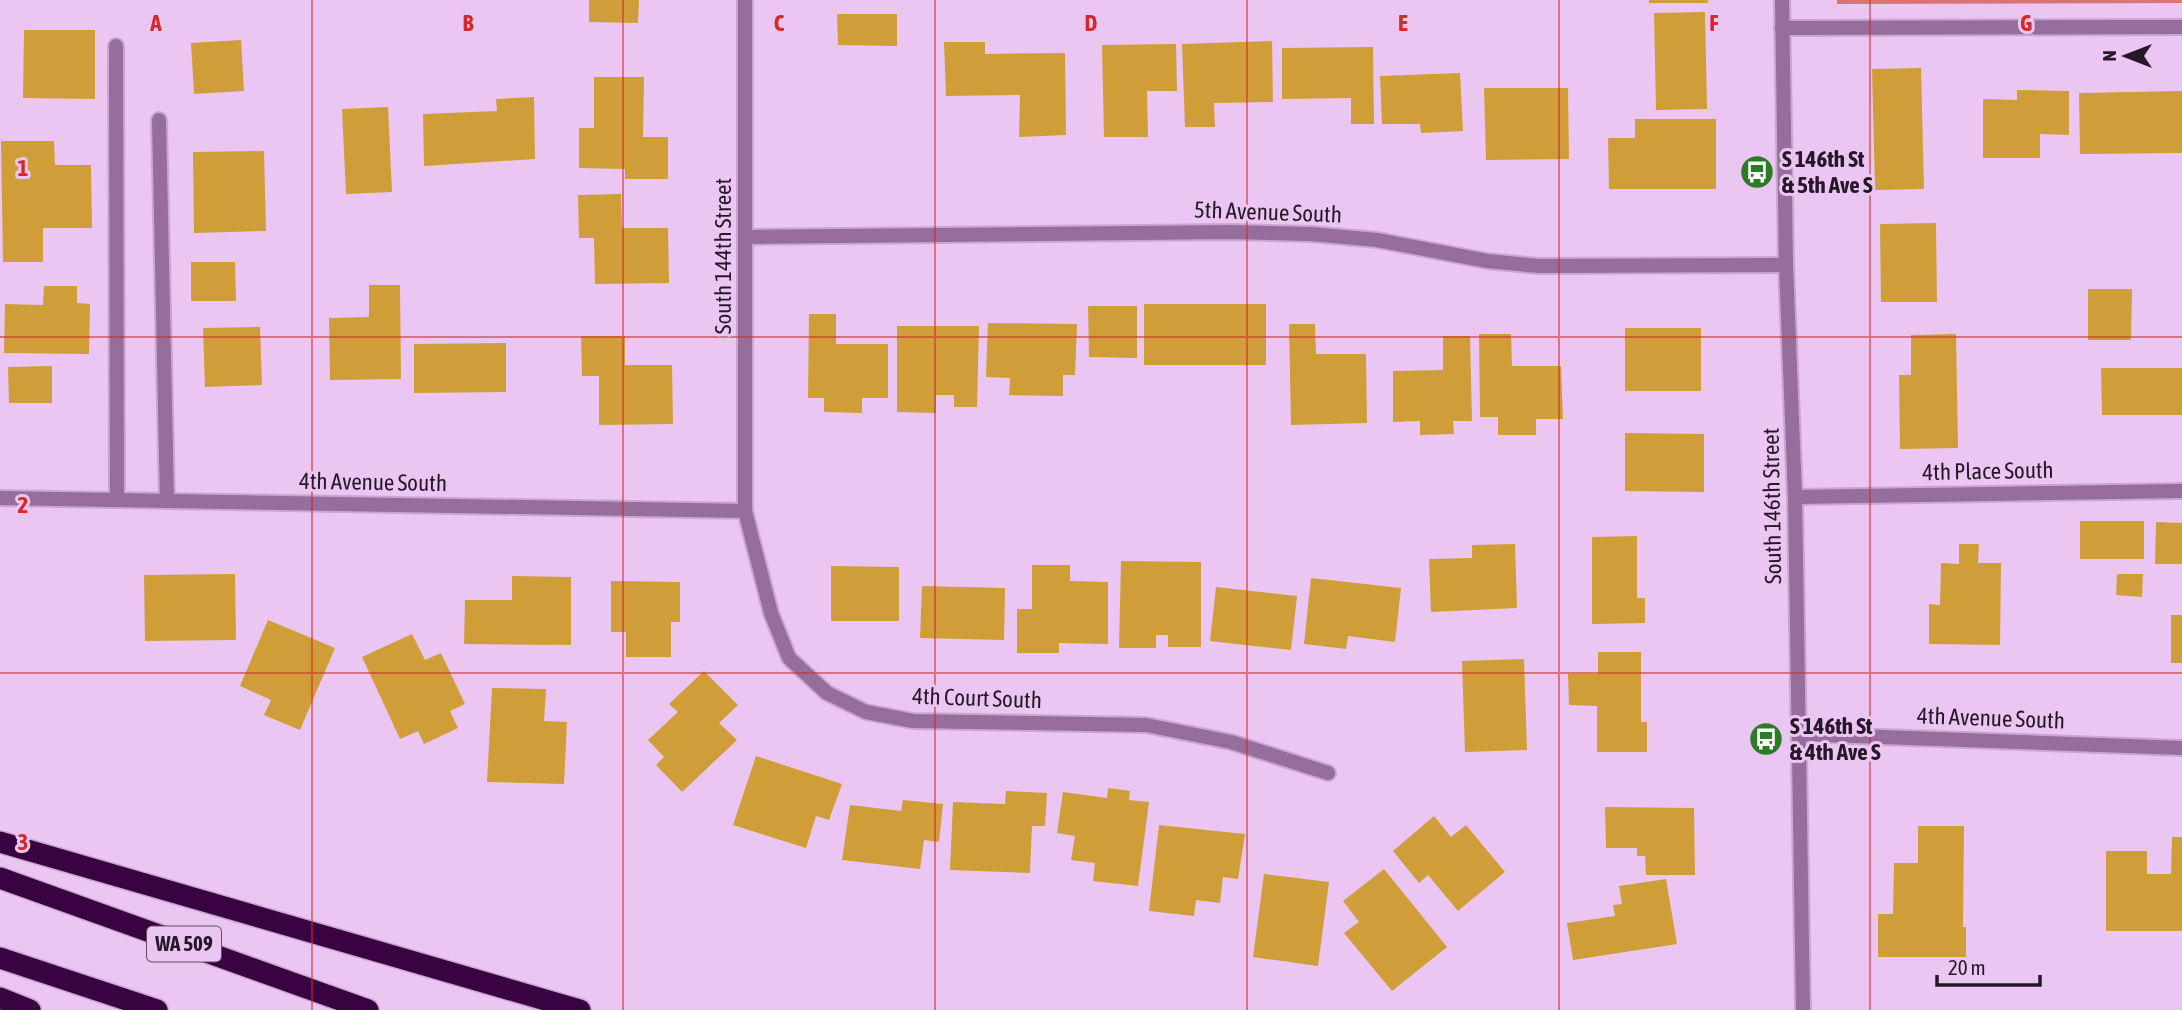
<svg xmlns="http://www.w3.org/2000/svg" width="2182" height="1010" font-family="'Asap Condensed',sans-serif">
	<rect width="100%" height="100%" fill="#ecc6f2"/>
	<path fill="#da7372" d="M1837 0H2182V3L1837 4Z"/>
	<path fill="#cf9e38" d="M589 0H639L638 23 589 22Z
		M1649 0H1708V3H1649Z
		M1705 12 1707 109 1656 110 1654 13Z
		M837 14H897V46L838 45Z
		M24 30H95V99L23 98Z
		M241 40 244 91 194 94 191 43Z
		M1272 41 1273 102 1214 103 1215 127H1185L1182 44Z
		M944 42H985V54L1065 53 1066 135 1019 137 1020 95 946 96Z
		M1176 44 1177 91H1147L1148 137H1104L1102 45Z
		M1373 47 1374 124H1351V98L1282 99V48Z
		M1921 68 1924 189 1875 190 1872 69Z
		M1460 73 1463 131 1421 133 1420 124H1382L1380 76Z
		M594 77H644L643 137H668V179H625V169L579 168V128H594Z
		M1484 88H1568L1569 159 1486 160Z
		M2017 90 2069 91V135L2040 134V158H1983V99L2017 100Z
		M2182 91V153L2080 154 2079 93Z
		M534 97 535 159 424 166 423 114 497 111 496 99Z
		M388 107 392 192 346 194 342 109Z
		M1635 119H1716V189H1609L1608 138H1635Z
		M1 141H54L55 165H91L92 228H43V262H3Z
		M264 151 266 231 194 233 193 152Z
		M621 194 622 228H668L669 283 595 284 594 238H579L578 195Z
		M1936 223 1937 302H1881L1880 224Z
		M191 262H235L236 301H191Z
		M369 285H400L401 379 330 380 329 318 369 317Z
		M44 286H77V303L90 304 89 354 4 353 5 304 43 305Z
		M2088 289H2132L2131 340H2088Z
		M1144 304H1266V365H1144Z
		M1088 306H1137V358L1089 357Z
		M809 314H836V344H888V398H862V413L824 412V398H808Z
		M988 323 1077 324 1075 375H1063V396L1009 395 1010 378 986 377Z
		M1289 324H1315L1316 354H1366L1367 423 1291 425Z
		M897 326H979L977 407H954V395H936V413L897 412Z
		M260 327 262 385 205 387 203 328Z
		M1625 328H1701V391H1625Z
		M1479 334H1511L1512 366H1561L1563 419H1536V435H1498V417H1480Z
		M1956 334 1958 448 1900 449 1899 375H1911V335Z
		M581 336H625V365H672L673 424 599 425V376H582Z
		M1443 336H1470L1472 421H1453L1454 434 1420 435V421L1393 422V371L1443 370Z
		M506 343V392L414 393V344Z
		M52 366V403H9L8 367Z
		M2101 368H2182V415H2102Z
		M1625 433 1704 434V492L1625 491Z
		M2080 521H2144V559H2080Z
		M2156 522 2182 523V564H2155Z
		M1637 536V598H1645V623L1592 624V537Z
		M1515 544 1517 608 1431 612 1429 559 1472 558V545Z
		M1959 544H1979L1978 563H2001L2000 645 1929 644V604L1940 605 1941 563 1959 564Z
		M1121 561 1201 562V647H1168V635H1156V648H1119Z
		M1032 565H1070V581L1108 582V644L1059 643V653H1017V609H1032Z
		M831 566 899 567V621H831Z
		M235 574 236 640 145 641 144 575Z
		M2117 574H2143L2142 597 2116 595Z
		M512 576 571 577V645L464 644 465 600H512Z
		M1311 578 1401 588 1395 642 1348 636 1346 649 1304 644Z
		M611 581 680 582V622H671V657H626V632H611Z
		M922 586 1005 588 1004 640 920 638Z
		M1216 587 1297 596 1291 650 1210 641Z
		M2171 615H2182V663H2171Z
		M268 620 335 648 300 730 264 715 271 700 240 686Z
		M412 634 425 660 441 653 465 704 450 711 458 728 424 744 418 731 400 739 362 657Z
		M1598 652H1641V722H1647V752H1597V706L1569 705 1568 674H1598Z
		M1524 659 1527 750 1465 752 1462 661Z
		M704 671 738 705 719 723 737 740 682 792 656 765 664 757 648 740 678 712 669 704Z
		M492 688 546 689 544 721 567 722 564 784 487 782Z
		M756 756 842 784 829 820 816 816 806 848 733 825Z
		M1108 788 1130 791 1129 800 1149 802 1138 886 1093 881 1095 863 1071 860 1075 836 1057 833 1063 792 1107 798Z
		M1006 791 1047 793 1045 826H1032L1030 873 950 870 953 802 1005 804Z
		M903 800 943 804 939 842 924 840 920 869 842 860 850 805 901 811Z
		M1605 807 1694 808 1695 875H1646L1645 856H1637V848H1606Z
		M1434 816 1451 837 1466 825 1505 872 1458 911 1428 875 1419 883 1393 851Z
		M1159 825 1245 834 1238 879 1223 877 1220 903 1196 900 1194 916 1149 911Z
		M1918 826H1964L1963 927H1966V957H1878V914H1893L1894 863H1918Z
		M2172 837H2182V931H2106V851H2147V874H2171Z
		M1384 869 1447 947 1392 991 1344 933 1359 922 1343 901Z
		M1264 874 1329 882 1318 966 1253 957Z
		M1666 879 1677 944 1573 960 1567 923 1615 916 1613 905 1622 904 1619 886Z"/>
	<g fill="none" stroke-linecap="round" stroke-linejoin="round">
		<g stroke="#c8a7ce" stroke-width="18">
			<path id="service" d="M159 120 167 501"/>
		</g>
		<g stroke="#c8a7ce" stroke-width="18">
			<path id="minor" d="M745 0V511L771 613 789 658 827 693 866 712 913 721 1146 725 1231 742 1328 773
				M1782 28 2182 27
				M116 46 117 500
				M746 237 1230 232 1311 234 1377 240 1487 261 1538 266 1786 265
				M1795 497 2182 491
				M0 498 745 511
				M1799 734 2182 748"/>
		</g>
		<g stroke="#c8a7ce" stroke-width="18">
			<path id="tertiary" d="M1782 0 1786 265 1795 497 1803 1010"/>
		</g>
		<g stroke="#c8a7ce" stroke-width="24">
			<path id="motorway" d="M0 842 580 1010
				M0 878 368 1010
				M0 958 157 1010
				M0 998 30 1010"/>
		</g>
		<use href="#service" stroke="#966d9c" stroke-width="14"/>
		<use href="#minor" stroke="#966d9c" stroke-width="14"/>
		<use href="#tertiary" stroke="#966d9c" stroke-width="14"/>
		<use href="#motorway" stroke="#390341" stroke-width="21"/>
	</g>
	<path fill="none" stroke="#d62828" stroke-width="2" stroke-opacity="0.55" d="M312 0V1010M623 0V1010M935 0V1010M1247 0V1010M1559 0V1010M1870 0V1010M0 337H2182M0 673H2182"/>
	<defs>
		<g id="bus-disc" transform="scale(1.75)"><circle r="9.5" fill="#2c7b25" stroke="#ecc6f2"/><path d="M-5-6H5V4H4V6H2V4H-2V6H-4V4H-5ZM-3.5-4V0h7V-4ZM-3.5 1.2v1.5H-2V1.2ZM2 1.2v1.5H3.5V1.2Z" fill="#fff"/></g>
	</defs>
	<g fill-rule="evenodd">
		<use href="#bus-disc" x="1757" y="172"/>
		<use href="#bus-disc" x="1766" y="739"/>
	</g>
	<g text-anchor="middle" stroke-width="6" stroke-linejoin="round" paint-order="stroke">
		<rect fill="#ecc6f2" stroke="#614c65" stroke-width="2" x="147" y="926.5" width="74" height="35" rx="5"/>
		<g font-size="21" font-weight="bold" fill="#261828">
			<text x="184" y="951">WA 509</text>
		</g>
		<g font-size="23" font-weight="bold" fill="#261828" stroke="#ecc6f2" text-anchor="start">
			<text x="1782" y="167">S 146th St<tspan x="1782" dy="26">&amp; 5th Ave S</tspan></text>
			<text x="1790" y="734">S 146th St<tspan x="1790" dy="26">&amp; 4th Ave S</tspan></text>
		</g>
		<g font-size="23" fill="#261828" stroke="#ecc6f2">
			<text transform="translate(1268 212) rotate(2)" y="8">5th Avenue South</text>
			<text transform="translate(723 256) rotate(-90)" y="8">South 144th Street</text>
			<text transform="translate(1988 471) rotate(-1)" y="8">4th Place South</text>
			<text transform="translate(373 482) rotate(1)" y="8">4th Avenue South</text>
			<text transform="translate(1772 506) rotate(-91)" y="8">South 146th Street</text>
			<text transform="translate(977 698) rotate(2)" y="8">4th Court South</text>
			<text transform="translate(1991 718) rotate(2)" y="8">4th Avenue South</text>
		</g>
	</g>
	<g font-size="23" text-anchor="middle" font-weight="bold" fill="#d62828" stroke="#ecc6f2" stroke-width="6" stroke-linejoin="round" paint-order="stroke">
		<text x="156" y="31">A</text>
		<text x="468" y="31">B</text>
		<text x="779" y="31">C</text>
		<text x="1091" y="31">D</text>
		<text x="1403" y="31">E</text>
		<text x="1714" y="31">F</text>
		<text x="2026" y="31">G</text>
		<text x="23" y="176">1</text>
		<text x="23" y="513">2</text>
		<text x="23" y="850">3</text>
	</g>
	<g transform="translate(2126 56) rotate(270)" stroke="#ecc6f2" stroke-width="5" paint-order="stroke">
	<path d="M0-5L12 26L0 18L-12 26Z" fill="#261828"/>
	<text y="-10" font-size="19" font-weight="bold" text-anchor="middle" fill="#261828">N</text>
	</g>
	<path d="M1937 975v10h103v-10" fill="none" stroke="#261828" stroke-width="3.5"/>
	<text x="1948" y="975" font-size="21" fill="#261828" stroke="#ecc6f2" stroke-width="5" paint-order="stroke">20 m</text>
</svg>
